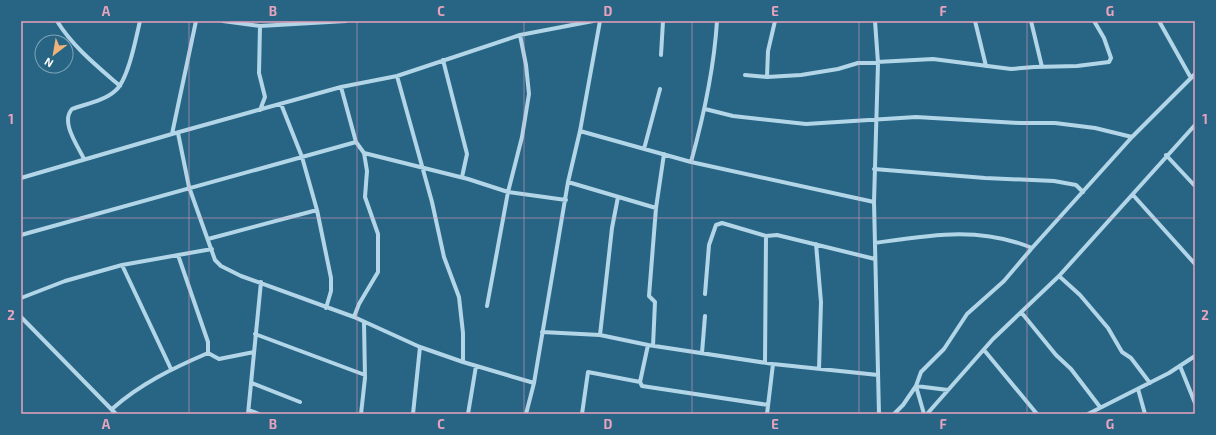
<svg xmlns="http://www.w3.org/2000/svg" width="1216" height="435" font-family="'Exo 2',sans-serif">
	<rect width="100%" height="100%" fill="#286585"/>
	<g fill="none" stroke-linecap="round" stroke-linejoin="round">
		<path stroke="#b2d6e7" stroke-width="4" d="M57 21C73 47 97 66 120 86
			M223 21 260 26 346 21
			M875 21 878 63 874 202 879 414
			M975 21 986 66
			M1031 21 1042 67
			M1159 21 1191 78
			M661 55 663 21
			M443 60 467 154 462 177
			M745 75 767 77 801 75 838 69 858 63 933 59 1011 69 1034 67 1077 66 1109 62 1111 58 1104 38 1094 21
			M397 76 432 202 444 257 459 297 463 333V362
			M767 77 768 51 775 21
			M341 87 356 142 364 153 367 171 365 197 378 234V272L359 304 354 317
			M281 104 302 157 317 210 331 278V291L326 308
			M705 109 733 116 806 124 916 117 1020 123H1055L1095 128 1132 137
			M260 110 265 97 259 73 260 26
			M580 131 691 162 874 202
			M178 133 189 187 215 260 221 266 241 276 354 317 420 347 463 362 534 383
			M172 134 196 21
			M644 149 660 89
			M364 153 468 179 508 192 566 200
			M1166 155 1195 186
			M84 159C78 146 60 122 72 109 85 104 104 101 115 91 128 81 136 38 140 21
			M691 162C704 115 714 70 717 21
			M874 169 985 178 1054 181 1076 185 1083 192
			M21 178 172 134 341 87 397 76 520 35 593 21
			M568 182 656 208
			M1133 195 1195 264
			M21 235 356 142
			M208 239 317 210
			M875 243C930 235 979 226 1032 248
			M816 244 821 302 819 369
			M178 255 208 342V353
			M122 265 171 369
			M1059 276 1080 295 1108 328 1122 352 1131 358 1150 383
			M705 294 709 245 716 225 722 223 766 236
			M21 298 65 281 122 265 212 249
			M487 306 508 192 522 137 529 94 526 65 520 35
			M1021 312 1056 355 1071 369 1100 407
			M21 317 116 414
			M542 332 600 335 648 345 773 364 878 375
			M255 334 365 375
			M600 335 612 228 618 197
			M648 345 640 382 642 386 768 405
			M653 346 655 302 649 296 656 208 664 154
			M984 350 1037 414
			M208 353 219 359 254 352
			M702 353 705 316
			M765 362 766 236 777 235 875 259
			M1180 366 1195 403
			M252 383 300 402
			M1138 389 1145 414
			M112 409C140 384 173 368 208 353
			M249 410 259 414
			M248 414 261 282
			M361 414 365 378 364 322
			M413 414 420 347
			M468 414 476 366
			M526 414 534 383 568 182 580 131 600 21
			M582 414 588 372 640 382
			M767 414 773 364
			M894 414 903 405 916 386 921 372 944 349 967 314 1004 281 1032 248 1132 137 1195 74
			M924 414 916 386 948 390
			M927 414 993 339 1059 276 1195 125
			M1088 414 1169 373 1195 356"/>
	</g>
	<path fill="none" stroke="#e7a3bd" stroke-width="1" stroke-opacity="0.55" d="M189 21V414M357 21V414M524 21V414M692 21V414M859 21V414M1027 21V414M21 218H1195"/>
	<rect width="1216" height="435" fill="none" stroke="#286585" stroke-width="44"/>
	<g transform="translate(54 54) rotate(211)"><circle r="19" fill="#286585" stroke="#7ea3b6"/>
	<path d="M0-3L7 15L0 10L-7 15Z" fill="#efb279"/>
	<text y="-6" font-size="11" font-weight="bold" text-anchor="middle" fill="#ffffff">N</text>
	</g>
	<rect x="22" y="22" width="1172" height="391" fill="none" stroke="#e7a3bd" stroke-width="1.5"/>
	<g font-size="13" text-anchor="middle" font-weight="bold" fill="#e7a3bd">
		<text x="106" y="16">A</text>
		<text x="273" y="16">B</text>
		<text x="441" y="16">C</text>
		<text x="608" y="16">D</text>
		<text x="775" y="16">E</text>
		<text x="943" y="16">F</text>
		<text x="1110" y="16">G</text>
		<text x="11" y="124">1</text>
		<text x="1205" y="124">1</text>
		<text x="11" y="320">2</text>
		<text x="1205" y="320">2</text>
		<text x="106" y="429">A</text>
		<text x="273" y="429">B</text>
		<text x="441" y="429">C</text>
		<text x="608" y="429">D</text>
		<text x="775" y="429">E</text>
		<text x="943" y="429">F</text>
		<text x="1110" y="429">G</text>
	</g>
</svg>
